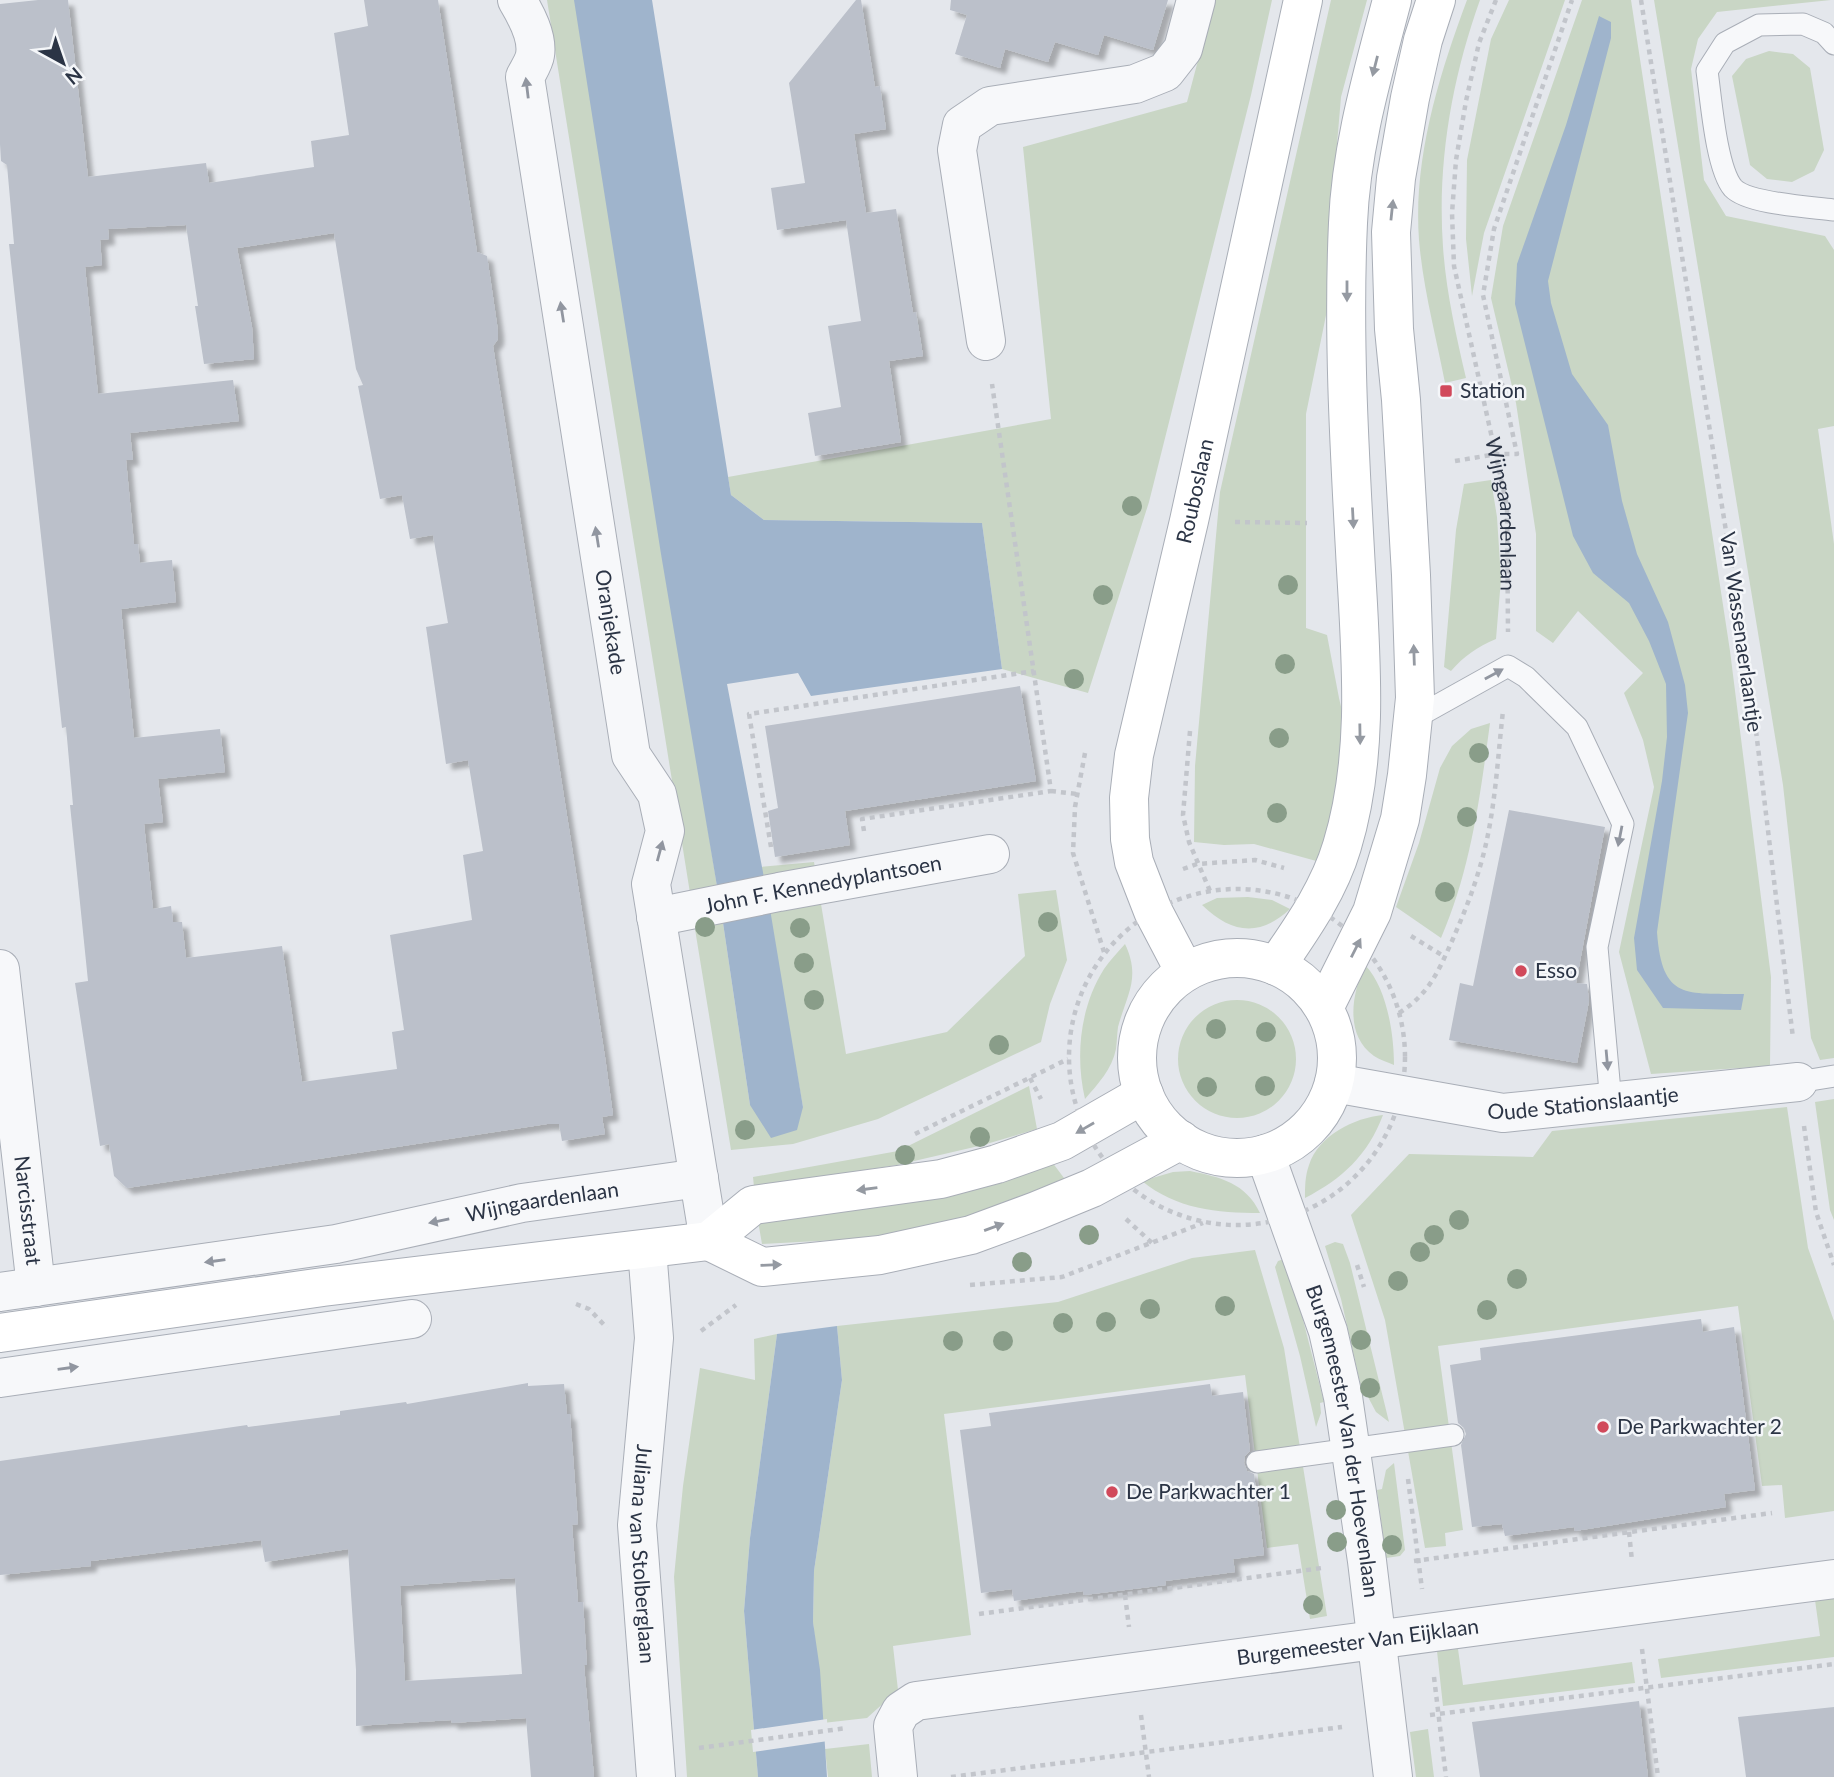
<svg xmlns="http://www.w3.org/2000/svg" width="1834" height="1777" font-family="Lato,sans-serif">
	<defs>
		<filter id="shadow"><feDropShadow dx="6" dy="6" stdDeviation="2" flood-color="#0004"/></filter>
	</defs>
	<rect width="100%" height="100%" fill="#e4e7ec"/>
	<path fill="#c9d6c5" d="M547 0H576L717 886 690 893Z
		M1214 0H1272L1251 95 1149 502 1088 693 1002 669 982 523 764 520 731 495 728 477 1051 419 1023 147 1187 102Z
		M1331 0H1367L1341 97 1333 191 1339 251 1306 414V628L1327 635 1339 698 1352 754 1320 862 1254 844 1224 845 1194 842 1195 766 1220 492Z
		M1467 0H1480C1452 78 1437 163 1443 247 1446 291 1456 335 1466 378L1445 383C1436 336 1423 288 1419 240 1413 159 1439 75 1467 0Z
		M1509 0H1565L1484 233 1472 296 1466 239 1467 160 1491 39Z
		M1582 0H1631L1730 651 1771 977 1770 1066 1651 1074 1619 952 1654 787 1643 740 1624 693 1643 673 1578 611 1553 643 1536 631V534L1516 403 1491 298 1503 226Z
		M1654 0H1831L1717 12 1698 39 1691 69 1704 180 1726 216 1825 236 1834 250V426L1818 429 1834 544V1058L1820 1060 1811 1038 1783 785Z
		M1769 51 1793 54 1810 68 1824 150 1814 171 1792 182 1767 179 1750 165 1732 76 1746 59Z
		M1491 480 1497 517 1501 579 1496 639C1477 647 1464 656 1451 671L1444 667 1456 530 1464 484Z
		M1490 723C1480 797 1471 869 1441 938L1396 907 1419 843 1440 768 1452 746 1471 729Z
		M814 862 846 1054 947 1032 1025 956 1018 894 1056 890 1067 960 1050 1004 1041 1042 878 1119 793 1144 731 1150 694 923 722 916 750 1105 803 1107 760 867Z
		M1248 897 1272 900 1290 909C1259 938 1231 933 1202 905L1217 898Z
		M1125 944C1141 978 1127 994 1118 1027 1117 1034 1117 1042 1116 1049 1112 1069 1098 1084 1085 1099 1075 1056 1080 1007 1104 969 1110 960 1118 952 1125 944Z
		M1365 965C1387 988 1394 1034 1394 1065 1388 1062 1380 1060 1374 1056 1344 1035 1352 993 1365 965Z
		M1178 1059a59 59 0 1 1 118 0a59 59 0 1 1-118 0Z
		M1029 1086 1037 1129 983 1145 897 1165 754 1187 753 1177 898 1151Z
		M1834 1099V1220L1830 1210 1815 1102Z
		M1787 1107 1808 1248 1834 1321V1511L1785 1518 1782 1485 1762 1486 1738 1306 1438 1346 1463 1530 1445 1533 1446 1546 1425 1548 1385 1320 1351 1215 1409 1154 1533 1157 1552 1131Z
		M1383 1115C1368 1155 1342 1179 1305 1198 1305 1187 1305 1176 1309 1165 1319 1135 1354 1118 1383 1115Z
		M1052 1162 1067 1182 960 1222 874 1238 762 1244 758 1221Z
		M1190 1171C1220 1177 1246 1183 1260 1213 1217 1213 1176 1209 1142 1181L1173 1172Z
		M1335 1242 1343 1244 1350 1263 1389 1422 1376 1412 1368 1397 1363 1396 1341 1299 1325 1246Z
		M1255 1250 1284 1348 1327 1616 1310 1619 1298 1544 1267 1548 1245 1375 944 1414 971 1635 893 1646 898 1690 867 1718 823 1723 813 1622 814 1571 842 1380 837 1326 1058 1302 1192 1258Z
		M1284 1259 1300 1308 1324 1402 1320 1403 1321 1413 1316 1427 1300 1356 1275 1267 1278 1261Z
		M777 1334 750 1538 744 1611 758 1777H687L674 1577 683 1486 700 1368 755 1380 754 1339Z
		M1394 1463 1405 1550 1400 1556 1386 1558 1377 1490 1382 1489 1386 1470Z
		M1834 1597V1657L1661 1678 1658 1659 1820 1636 1815 1600Z
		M1458 1649 1463 1685 1632 1662 1635 1683 1443 1706 1437 1651Z
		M1428 1729 1434 1777H1416L1410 1732Z
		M869 1744 872 1777H828L825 1749Z"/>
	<path fill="#9fb4cc" d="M574 0H652L731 495 764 520 982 523 1002 669 811 696 798 673 727 684 770 909 803 1107 797 1130 771 1138 750 1105 722 916 661 554Z
		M1599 16 1611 22V38L1548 281 1551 303 1572 374 1608 425 1622 501 1637 554 1668 622 1685 685 1688 713 1657 932C1662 1001 1686 993 1744 994L1741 1010 1663 1008 1637 970 1634 938 1662 781 1667 737 1666 684 1649 641 1629 603 1593 573 1573 536 1515 304 1517 264 1566 125Z
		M837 1326 842 1380 814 1571 813 1622 820 1670 827 1777H758L744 1611 750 1538 777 1334Z"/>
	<path fill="#e4e7ec" d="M827 1719 828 1741 753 1752 751 1730Z"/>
	<path fill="#bbc0ca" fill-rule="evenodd" filter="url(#shadow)" d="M38 0H68L88 177 206 163 209 183 314 167 311 141 349 135 334 33 368 26 364 0H438L477 252 487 256 498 331V339L493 346 605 1057 613 1115 602 1117 605 1134 562 1141 559 1124H547L127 1188 114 1176 109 1144 100 1146 75 983 88 981 70 805H73L66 727 62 728 59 700 9 244H14L7 165 1 161 0 144V4ZM186 225 198 306H195L204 364 254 359 252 327 237 248 334 233 356 369 363 385 358 386 380 499 402 495 410 539 433 535 448 623 426 627 446 764 468 760 483 851 463 855 472 920 390 935 404 1030 392 1032 397 1069 302 1082 282 946 186 958 182 922H173L171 906 153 909 144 824 163 822 158 779 225 772 220 729 134 738 121 609 176 602 172 560 140 563 138 544H134L126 460H133L130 433 239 421 233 380 98 394 85 267 102 265 100 240 109 239 108 229Z
		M856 0H861L875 87 880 86 886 129 854 134 866 213 896 209 913 313 916 312 923 356 889 361 901 442 815 456 808 413 841 407 828 326 861 321 846 220 777 230 771 188 805 183 789 83Z
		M951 0H1168L1153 50 1104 35 1098 55 1055 42 1048 62 1005 49 1000 68 955 54 967 15 950 10Z
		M1020 686 1036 781 845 811 850 845 775 857 768 811 778 808 765 726Z
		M1509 810 1605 827 1576 983 1587 984 1589 1001 1577 1063 1449 1040 1460 983 1473 986Z
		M1701 1319 1703 1332 1734 1327 1755 1490 1724 1494 1726 1507 1575 1531 1574 1527 1505 1536 1502 1524 1472 1527 1461 1445 1466 1434 1464 1428 1458 1423 1450 1365 1481 1360 1480 1348Z
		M528 1383V1386L564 1384 567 1414H570L578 1524 572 1525 578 1602H583L587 1665H584L594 1777H531L526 1718 452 1723 451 1720 356 1726V1670L348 1549 265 1562 261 1540 91 1561V1566L0 1575V1461L247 1425 248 1427 340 1415V1411L406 1402 407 1404ZM515 1578 522 1674 405 1681 400 1586Z
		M1210 1384 1212 1396 1243 1392 1250 1451 1245 1456 1244 1463 1247 1471 1254 1474 1264 1555 1233 1559 1235 1572 1165 1581 1166 1585 1084 1595 1083 1591 1014 1601 1012 1589 981 1593 960 1430 991 1426 989 1413Z
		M1639 1701 1648 1777H1480L1472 1722Z
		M1834 1707V1777H1746L1738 1717Z"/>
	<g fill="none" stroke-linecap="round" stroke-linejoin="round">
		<g stroke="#a9aeb7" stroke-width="23">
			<path id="lane" d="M1834 44 1824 33 1803 24 1759 25 1725 43 1707 71C1711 98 1716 168 1733 188 1748 204 1812 207 1834 210
				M1413 719 1508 666 1526 677 1577 727 1623 824 1597 947 1611 1103
				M1798 1082 1834 1076
				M1257 1462 1453 1435"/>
		</g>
		<g stroke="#a9aeb7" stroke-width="40">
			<g id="street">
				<path id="s2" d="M517 0C526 15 538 37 535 55 534 62 528 71 525 77L631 755 657 794 665 831 651 884 709 1241"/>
				<path d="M986 341 957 150 962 125 990 106 1135 84 1165 72 1183 49 1196 0"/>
				<path id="s3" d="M656 917 779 892 990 854"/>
				<path id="s4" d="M0 969 36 1287"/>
				<path id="s5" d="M1334 1083 1503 1113 1798 1082"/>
				<path id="s6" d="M1265 1154 1328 1331 1343 1397 1367 1561 1393 1777"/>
				<path id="s7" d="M647 1249 654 1338 637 1525 656 1777"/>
				<path id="s8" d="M0 1292 336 1244 522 1203 699 1178"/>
				<path d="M0 1378 412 1319"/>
				<path id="s9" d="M898 1777 893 1726 901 1711 916 1701 1834 1579"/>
			</g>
		</g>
		<g stroke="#a9aeb7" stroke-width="40">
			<g id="secondary">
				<circle cx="1237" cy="1058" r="100"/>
				<path d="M1276 966C1302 928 1329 890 1342 846 1371 751 1360 648 1355 551 1349 442 1343 332 1348 223 1351 147 1373 73 1392 0"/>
				<path id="s10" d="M1185 972 1153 911 1134 862 1130 839 1129 798 1134 755 1189 521 1303 0"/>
				<path d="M1324 1008 1372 912 1400 819 1407 775 1415 698 1411 575 1401 400 1394 329 1391 232 1396 178 1410 98 1423 40 1436 0"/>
				<path d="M709 1241 762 1267 880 1255 971 1235 1036 1211 1092 1188 1181 1140"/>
				<path d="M0 1333 323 1287 709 1241 753 1205 941 1179 997 1164 1062 1141 1144 1094"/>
			</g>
		</g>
		<g stroke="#c2c5cb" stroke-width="4.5" stroke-dasharray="5 5" stroke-linecap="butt">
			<path id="s1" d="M1496 0 1479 43 1466 101 1456 160 1452 213 1454 266 1507 506 1508 632"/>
			<path d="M1641 0 1750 681 1793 1038"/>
			<path d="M1455 461 1497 454H1517L1483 295 1494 229 1572 0"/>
			<path d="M1235 522 1307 523"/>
			<path d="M1190 731 1183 815 1189 842 1210 891"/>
			<path d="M1085 753 1075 807 1073 853 1104 952"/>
			<path d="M1051 791 1077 794"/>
			<path d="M864 831 862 819 1051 791 992 384"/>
			<path d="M771 847 749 714 1034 671"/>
			<path d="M1183 869 1197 864 1255 860 1284 868"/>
			<circle cx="1237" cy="1057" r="168"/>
			<path d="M1411 936 1445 957"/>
			<path d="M1399 1013C1429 994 1438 972 1452 941 1462 918 1472 894 1479 870 1495 819 1497 763 1503 711"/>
			<path d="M1030 1078 1041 1099"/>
			<path d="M1804 1126 1816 1212 1834 1265"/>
			<path d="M915 1134 1068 1059"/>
			<path d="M1126 1219 1152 1243"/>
			<path d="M1357 1265 1364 1287"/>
			<path d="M970 1285 1062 1277 1203 1223"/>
			<path d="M576 1304 589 1309 607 1328"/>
			<path d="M701 1331 736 1305"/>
			<path d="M1408 1479 1422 1589"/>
			<path d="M1629 1532 1632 1561"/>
			<path d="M1414 1561 1772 1513"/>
			<path d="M1125 1595 1129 1627"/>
			<path d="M979 1614 1322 1568"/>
			<path d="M1642 1649 1658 1777"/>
			<path d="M1434 1677 1446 1777"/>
			<path d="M1141 1715 1149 1777"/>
			<path d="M1430 1715 1834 1664"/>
			<path d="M699 1748 847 1728"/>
			<path d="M951 1777 1342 1727"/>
		</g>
		<use href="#lane" stroke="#f7f8fa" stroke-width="21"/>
		<use href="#street" stroke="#f7f8fa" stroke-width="38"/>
		<use href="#secondary" stroke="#fff" stroke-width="38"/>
	</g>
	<g fill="#899d89">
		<circle cx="1132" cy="506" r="10"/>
		<circle cx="1288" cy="585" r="10"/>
		<circle cx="1103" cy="595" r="10"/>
		<circle cx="1285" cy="664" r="10"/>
		<circle cx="1074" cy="679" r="10"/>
		<circle cx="1279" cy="738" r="10"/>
		<circle cx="1479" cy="753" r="10"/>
		<circle cx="1277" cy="813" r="10"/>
		<circle cx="1467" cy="817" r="10"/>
		<circle cx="1445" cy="892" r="10"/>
		<circle cx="1048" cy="922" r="10"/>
		<circle cx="705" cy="927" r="10"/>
		<circle cx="800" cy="928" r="10"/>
		<circle cx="804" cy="963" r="10"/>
		<circle cx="814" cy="1000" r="10"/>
		<circle cx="1216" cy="1029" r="10"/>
		<circle cx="1266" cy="1032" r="10"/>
		<circle cx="999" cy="1045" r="10"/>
		<circle cx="1265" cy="1086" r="10"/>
		<circle cx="1207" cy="1087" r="10"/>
		<circle cx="745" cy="1130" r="10"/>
		<circle cx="980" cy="1137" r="10"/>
		<circle cx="905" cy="1155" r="10"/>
		<circle cx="1459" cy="1220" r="10"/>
		<circle cx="1089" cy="1235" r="10"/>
		<circle cx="1434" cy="1235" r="10"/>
		<circle cx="1420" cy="1252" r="10"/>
		<circle cx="1022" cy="1262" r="10"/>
		<circle cx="1517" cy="1279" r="10"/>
		<circle cx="1398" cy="1281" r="10"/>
		<circle cx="1225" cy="1306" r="10"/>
		<circle cx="1150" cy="1309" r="10"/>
		<circle cx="1487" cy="1310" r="10"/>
		<circle cx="1106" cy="1322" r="10"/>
		<circle cx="1063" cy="1323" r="10"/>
		<circle cx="1361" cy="1340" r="10"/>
		<circle cx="953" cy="1341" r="10"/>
		<circle cx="1003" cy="1341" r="10"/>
		<circle cx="1370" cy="1388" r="10"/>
		<circle cx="1336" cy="1510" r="10"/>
		<circle cx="1337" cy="1542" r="10"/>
		<circle cx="1392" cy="1545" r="10"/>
		<circle cx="1313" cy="1605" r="10"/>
	</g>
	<defs><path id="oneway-solid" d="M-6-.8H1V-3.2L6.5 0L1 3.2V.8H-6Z" transform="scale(1.75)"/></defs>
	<g fill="#959aa2">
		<use href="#oneway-solid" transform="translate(1375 66) rotate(104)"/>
		<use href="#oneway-solid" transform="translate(1392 210) rotate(-84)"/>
		<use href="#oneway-solid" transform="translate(1347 291) rotate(90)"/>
		<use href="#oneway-solid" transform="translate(1353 518) rotate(87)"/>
		<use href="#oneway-solid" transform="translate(1414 655) rotate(-92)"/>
		<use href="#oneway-solid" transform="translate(1360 734) rotate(89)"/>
		<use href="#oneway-solid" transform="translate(1356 948) rotate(-63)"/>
		<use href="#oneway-solid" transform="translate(1085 1128) rotate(150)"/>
		<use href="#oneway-solid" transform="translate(867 1189) rotate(172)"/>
		<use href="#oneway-solid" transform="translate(994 1227) rotate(-20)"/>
		<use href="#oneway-solid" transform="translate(771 1265) rotate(-2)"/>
	</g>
	<g fill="#9196a0">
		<use href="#oneway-solid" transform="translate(527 88) rotate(-97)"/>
		<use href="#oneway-solid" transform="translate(562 312) rotate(-99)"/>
		<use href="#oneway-solid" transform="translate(597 537) rotate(-99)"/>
		<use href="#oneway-solid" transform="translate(1494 674) rotate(-29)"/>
		<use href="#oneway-solid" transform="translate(1620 836) rotate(101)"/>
		<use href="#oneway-solid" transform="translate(660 851) rotate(-75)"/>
		<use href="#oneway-solid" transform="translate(1607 1060) rotate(85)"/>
		<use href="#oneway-solid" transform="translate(439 1221) rotate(168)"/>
		<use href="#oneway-solid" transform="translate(215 1261) rotate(172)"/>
		<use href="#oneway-solid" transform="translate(68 1368) rotate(-8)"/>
	</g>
	<g fill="#d1495b" stroke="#f4f6f9" stroke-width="2.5">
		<rect x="1439" y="384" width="14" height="14" rx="3.5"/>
		<circle cx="1521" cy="971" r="7"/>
		<circle cx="1603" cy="1427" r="7"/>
		<circle cx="1112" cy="1492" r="7"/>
	</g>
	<g text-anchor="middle" stroke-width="5" stroke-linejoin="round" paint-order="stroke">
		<g font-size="21" fill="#2b3445" stroke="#f4f6f9" text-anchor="start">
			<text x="1460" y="398">Station</text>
			<text x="1535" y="978">Esso</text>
			<text x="1617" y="1434">De Parkwachter 2</text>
			<text x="1126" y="1499">De Parkwachter 1</text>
		</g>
		<g font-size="21" fill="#2b3445" stroke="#f4f6f9">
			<text dy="7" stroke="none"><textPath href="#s10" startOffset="500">Rouboslaan</textPath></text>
			<text dy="7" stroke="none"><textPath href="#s1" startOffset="525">Wijngaardenlaan</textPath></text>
			<text dy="7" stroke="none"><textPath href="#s2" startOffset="635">Oranjekade</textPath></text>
			<text transform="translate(1741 632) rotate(82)" y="7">Van Wassenaerlaantje</text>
			<text dy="7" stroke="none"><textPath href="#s3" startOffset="170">John F. Kennedyplantsoen</textPath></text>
			<text dy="7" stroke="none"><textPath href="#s5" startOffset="252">Oude Stationslaantje</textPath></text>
			<text dy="7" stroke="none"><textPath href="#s8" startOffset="550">Wijngaardenlaan</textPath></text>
			<text dy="7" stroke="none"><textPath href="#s4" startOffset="243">Narcisstraat</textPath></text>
			<text dy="7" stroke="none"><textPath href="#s6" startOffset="299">Burgemeester Van der Hoevenlaan</textPath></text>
			<text dy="7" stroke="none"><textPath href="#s7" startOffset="306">Juliana van Stolberglaan</textPath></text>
			<text dy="7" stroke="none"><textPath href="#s9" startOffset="532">Burgemeester Van Eijklaan</textPath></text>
		</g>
	</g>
	<g transform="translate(63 63) rotate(140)" stroke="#f4f6f9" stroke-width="5" paint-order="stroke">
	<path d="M0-5L12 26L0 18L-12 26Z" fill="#2b3445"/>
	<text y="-10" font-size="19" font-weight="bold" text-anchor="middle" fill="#2b3445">N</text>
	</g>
</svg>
